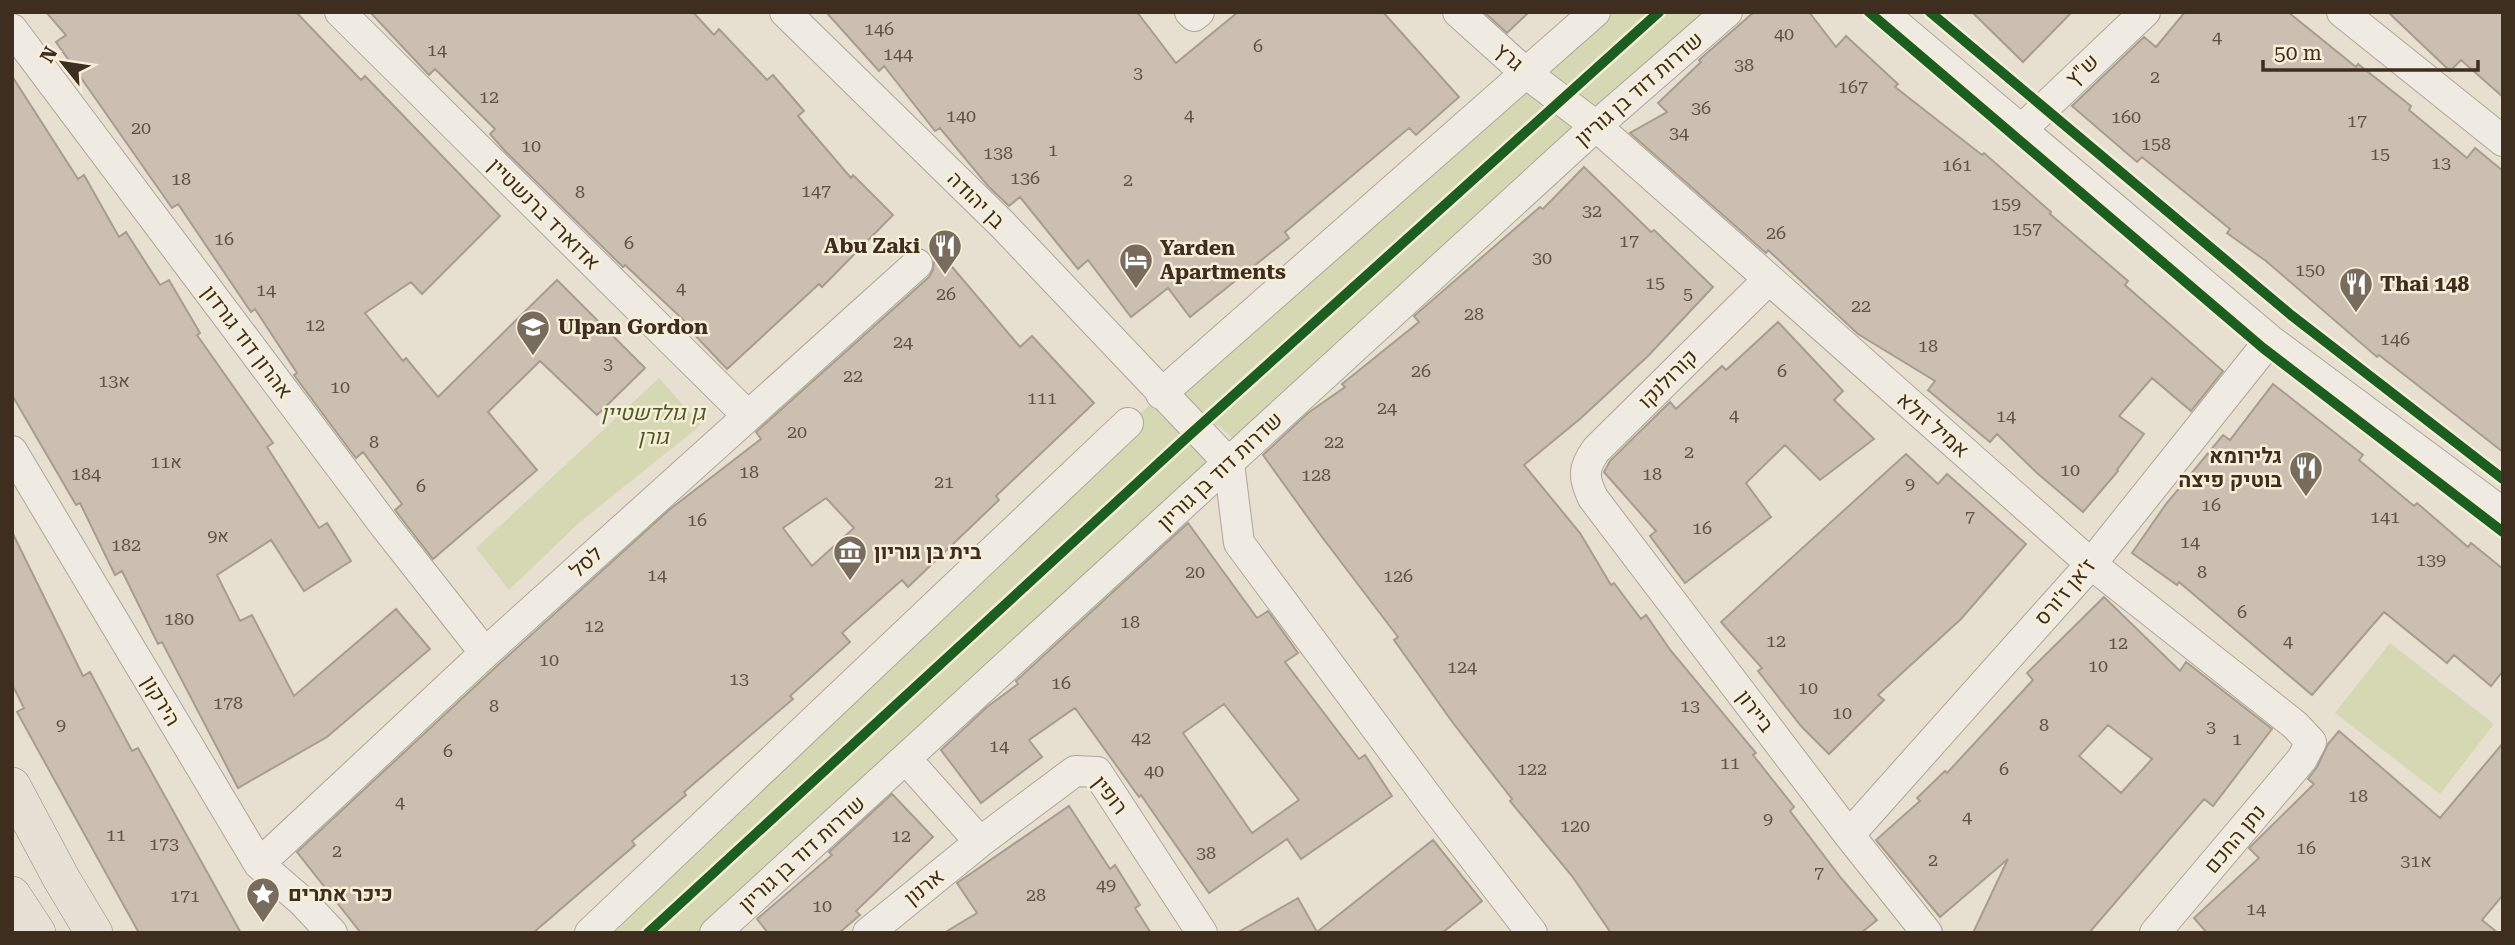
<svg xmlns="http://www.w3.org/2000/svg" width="2515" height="945" font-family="'Roboto Serif',Heebo,serif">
	<rect width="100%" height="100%" fill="#e7e0d1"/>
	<path fill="#d6d7b3" d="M1591 12H1727L1236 442 1221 428 1164 395 1211 458 711 933H589L1161 394Z
		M659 378 701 425 580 522 509 590 476 548Z
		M2390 643 2494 724 2440 794 2335 713Z"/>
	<path fill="#cbbfb2" stroke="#a89c90" stroke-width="2" fill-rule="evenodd" d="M46 12H296L361 80 365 76 500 216 422 294 411 282 365 313 403 361 406 358 438 397 557 280 645 368 597 415 540 361 488 412 537 470 433 559 395 510 402 504 363 452 356 458 349 449 294 375 297 373 255 309 251 312 178 204 172 208 56 42 66 35Z
		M370 12H693L714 35 719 29 767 80 773 75 804 111 798 116 851 178 853 175 893 215 822 287 819 284 727 369 689 329 691 327 625 265 623 267 506 152 490 134 495 129 435 69 429 75Z
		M826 12H1137L1176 63 1238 12H1383L1459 97 1416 135 1409 128 1285 232 1289 238 1190 317 1168 288 1131 317 1088 260 1078 269 1020 197 1009 206 988 186 940 128 935 131 884 66 879 71Z
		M1484 12H1529L1507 33Z
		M1754 12H1809L1836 47 1846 36 1898 84 1895 87 1982 155 1984 153 2051 212 2050 214 2128 281 2125 285 2223 371 2191 411 2152 378 2119 416 2144 434 2117 470 2118 471 2083 512 2037 473 1997 434 1990 442 1928 390 1935 381 1858 334 1768 250 1766 253 1630 133 1667 112 1658 103 1701 62 1699 60Z
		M1972 12H2072L2023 62Z
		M2185 12H2288L2356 67 2358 64 2411 106 2409 110 2467 158 2475 148 2503 171V452L2379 355 2377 357 2266 261 2227 233 2230 229 2142 157 2137 162 2072 106 2144 37 2156 47Z
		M2388 12H2503V97L2461 60 2450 71Z
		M12 76 78 179 84 175 119 237 126 232 160 285 169 280 200 333 197 335 273 443 267 447 319 528 327 523 351 561 304 591 271 540 217 575 240 621 252 615 294 696 396 609 430 649 327 737 238 788 162 642 158 644 122 571 115 575 80 503 76 505 12 395Z
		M1584 167 1651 232 1654 230 1713 287 1648 356 1581 418 1524 465 1580 533 1611 585 1614 583 1641 619 1646 615 1671 651 1756 753 1753 755 1794 807 1790 811 1841 878 1877 920 1861 933H1611L1572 876 1510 801 1512 799 1453 723 1394 640 1398 637 1322 537 1263 455 1308 413 1345 387 1342 384 1419 322 1414 316 1540 207 1543 209Z
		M942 255 1020 347 1032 336 1094 403 996 496 999 500 908 587 902 580 842 633 850 642 790 696 793 699 684 792 686 795 632 841 635 845 533 933H361L297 852 497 666 669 510 761 439 756 432 929 277 933 270 934 262ZM826 498 854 528 812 566 783 528Z
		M1778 322 1843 391 1834 400 1874 439 1820 480 1785 445 1746 483 1771 517 1685 583 1650 536 1656 531 1604 472 1610 461 1670 402 1676 409 1722 366 1726 370Z
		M2273 384 2363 455 2359 460 2414 506 2417 503 2468 547 2471 543 2503 569V671L2491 686 2454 655 2447 663 2384 612 2312 695 2179 582 2177 585 2132 553 2166 504 2223 435 2230 440Z
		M1906 454 1938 484 1947 474 2026 544 1961 619 1878 695 1884 700 1829 754 1801 726 1758 671 1762 668 1721 622Z
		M1188 523 1257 618 1268 611 1298 653 1285 662 1359 759 1365 755 1392 796 1301 859 1287 839 1209 893 1141 795 1139 797 1075 708 1029 740 1042 757 981 803 941 750 987 707 1018 684 1016 681ZM1224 704 1299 800 1252 833 1183 733Z
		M12 532 83 676 90 672 132 751 138 748 241 933H139L17 712 24 708 12 684Z
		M2104 597 2180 671 2186 662 2272 729 2213 806 2204 799 2089 933H1973L2008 859 1940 917 1876 840 1920 801 1917 798 1945 771 1947 773 2033 680 2027 673ZM2108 725 2152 759 2121 793 2079 756Z
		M2339 731 2440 818 2503 743V895L2482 920 2498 933H2207L2194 918 2259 858 2249 848 2314 784 2308 779 2317 767 2328 744Z
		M892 794 933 837 856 911 860 915 839 933H768L757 919 832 855 829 852Z
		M1069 806 1110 869 1115 865 1140 905 1135 908 1151 933H944L977 913 957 883Z
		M1433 840 1482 901 1442 933H1237L1298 898 1317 932Z"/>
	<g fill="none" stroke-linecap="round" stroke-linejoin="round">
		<g stroke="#ada599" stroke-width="32">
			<path id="minor" d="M340 12 748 416
				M785 12 1003 225 1229 463 1239 543 1434 806 1532 933
				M1190 12 1194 16 1199 12
				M1458 12 1527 74 1596 126 2091 564 2295 725 2311 742 2302 759 2155 933
				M1882 12 2270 340 2503 513
				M2342 12 2503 141
				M12 29 385 526 485 653
				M2021 130 2145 12
				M1768 280 1596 450C1583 468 1583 477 1593 498L1849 835 1927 933
				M1161 394 1595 12
				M12 451 259 864 303 902 332 933
				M906 759 980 842
				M1849 835 2091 564 2270 340
				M259 864 485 653 917 264
				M590 933 1128 423
				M715 933 1596 126 1727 12
				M868 933 980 842 1075 771 1097 772 1202 933"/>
		</g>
		<g stroke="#928b80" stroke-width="38">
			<path id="major" d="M12 786 61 878 94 933
				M12 895 37 933"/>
		</g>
		<use href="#minor" stroke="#efebe3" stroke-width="30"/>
		<use href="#major" stroke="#e6e1d4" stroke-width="37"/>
		<g stroke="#f7eed8" stroke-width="15">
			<path id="cycleway" d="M1869 12 2263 348 2503 532
				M1930 12 2291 315 2503 479
				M648 933 1184 440 1659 12"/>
		</g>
		<use href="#cycleway" stroke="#1b5e20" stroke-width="10"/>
	</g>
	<defs>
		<g id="restaurant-pin" transform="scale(1.75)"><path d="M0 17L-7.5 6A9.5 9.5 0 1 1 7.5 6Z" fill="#786c5e" stroke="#f7eed8"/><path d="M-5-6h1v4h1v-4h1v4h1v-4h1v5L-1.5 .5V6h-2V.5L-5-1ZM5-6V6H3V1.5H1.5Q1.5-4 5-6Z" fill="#fff"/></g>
		<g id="hotel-pin" transform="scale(1.75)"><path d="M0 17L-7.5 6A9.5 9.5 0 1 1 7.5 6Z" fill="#786c5e" stroke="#f7eed8"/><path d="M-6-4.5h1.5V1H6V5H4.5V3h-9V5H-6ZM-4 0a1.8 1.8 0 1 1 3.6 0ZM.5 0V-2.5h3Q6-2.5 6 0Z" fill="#fff"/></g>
		<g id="school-pin" transform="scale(1.75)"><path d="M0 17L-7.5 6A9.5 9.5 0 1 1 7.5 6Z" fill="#786c5e" stroke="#f7eed8"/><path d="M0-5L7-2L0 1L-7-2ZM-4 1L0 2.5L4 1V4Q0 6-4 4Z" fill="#fff"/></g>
		<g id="museum-pin" transform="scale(1.75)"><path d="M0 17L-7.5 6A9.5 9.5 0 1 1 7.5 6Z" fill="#786c5e" stroke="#f7eed8"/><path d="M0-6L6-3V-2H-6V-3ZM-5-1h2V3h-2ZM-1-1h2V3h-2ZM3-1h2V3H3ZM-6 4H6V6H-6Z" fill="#fff"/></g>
		<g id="sight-pin" transform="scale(1.75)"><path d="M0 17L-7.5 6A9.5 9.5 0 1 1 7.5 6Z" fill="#786c5e" stroke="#f7eed8"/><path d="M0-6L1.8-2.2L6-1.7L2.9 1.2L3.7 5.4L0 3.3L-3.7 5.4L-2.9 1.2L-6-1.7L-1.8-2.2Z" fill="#fff"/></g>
	</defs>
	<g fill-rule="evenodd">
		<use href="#restaurant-pin" x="945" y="246"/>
		<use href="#hotel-pin" x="1136" y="260"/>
		<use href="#restaurant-pin" x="2356" y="284"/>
		<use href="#school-pin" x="533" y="327"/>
		<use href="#restaurant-pin" x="2306" y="468"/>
		<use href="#museum-pin" x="850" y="552"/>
		<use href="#sight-pin" x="263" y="894"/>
	</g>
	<g text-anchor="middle" stroke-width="5" stroke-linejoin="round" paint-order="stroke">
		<g font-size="18" fill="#605244">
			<text x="879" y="35">146</text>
			<text x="1784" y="40">40</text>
			<text x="2217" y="43">4</text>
			<text x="1258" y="52">6</text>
			<text x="437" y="56">14</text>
			<text x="898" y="60">144</text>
			<text x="1744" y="71">38</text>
			<text x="1138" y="79">3</text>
			<text x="2155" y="83">2</text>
			<text x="1853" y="93">167</text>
			<text x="489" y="103">12</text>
			<text x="1701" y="114">36</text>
			<text x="1189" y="121">4</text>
			<text x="961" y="122">140</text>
			<text x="2126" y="123">160</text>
			<text x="2357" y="127">17</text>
			<text x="141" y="134">20</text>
			<text x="1679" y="139">34</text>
			<text x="2156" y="150">158</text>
			<text x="531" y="152">10</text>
			<text x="1053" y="156">1</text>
			<text x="998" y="159">138</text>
			<text x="2380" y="160">15</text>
			<text x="2441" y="169">13</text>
			<text x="1957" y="171">161</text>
			<text x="1025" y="184">136</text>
			<text x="181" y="185">18</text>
			<text x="1128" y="186">2</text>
			<text x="816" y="197">147</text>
			<text x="580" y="198">8</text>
			<text x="2006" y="210">159</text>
			<text x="1592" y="217">32</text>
			<text x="2027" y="235">157</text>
			<text x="1776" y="239">26</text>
			<text x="224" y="245">16</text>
			<text x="1629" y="247">17</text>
			<text x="629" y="249">6</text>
			<text x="1542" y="264">30</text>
			<text x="2310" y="276">150</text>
			<text x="1655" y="289">15</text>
			<text x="681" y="294">4</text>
			<text x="266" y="296">14</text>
			<text x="946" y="300">26</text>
			<text x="1688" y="300">5</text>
			<text x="1861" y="312">22</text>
			<text x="1474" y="320">28</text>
			<text x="315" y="331">12</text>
			<text x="2395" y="345">146</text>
			<text x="903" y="348">24</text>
			<text x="1928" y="352">18</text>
			<text x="608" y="370">3</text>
			<text x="1421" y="377">26</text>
			<text x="1782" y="377">6</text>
			<text x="853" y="382">22</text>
			<text x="114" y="387">13א</text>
			<text x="340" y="393">10</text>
			<text x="1042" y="404">111</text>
			<text x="1387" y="414">24</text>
			<text x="1734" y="421">4</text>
			<text x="2006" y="422">14</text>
			<text x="797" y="438">20</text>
			<text x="374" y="448">8</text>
			<text x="1334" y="448">22</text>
			<text x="1689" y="458">2</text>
			<text x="166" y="468">11א</text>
			<text x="2070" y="476">10</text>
			<text x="749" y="478">18</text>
			<text x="86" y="480">184</text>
			<text x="1652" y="480">18</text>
			<text x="1316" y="481">128</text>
			<text x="944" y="488">21</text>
			<text x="1910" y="490">9</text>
			<text x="421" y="492">6</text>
			<text x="2211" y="511">16</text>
			<text x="1970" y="523">7</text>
			<text x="2385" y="523">141</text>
			<text x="697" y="526">16</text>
			<text x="1702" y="534">16</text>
			<text x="218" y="542">9א</text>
			<text x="2190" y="548">14</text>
			<text x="126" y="551">182</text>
			<text x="2431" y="566">139</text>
			<text x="1195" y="578">20</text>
			<text x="2202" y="578">8</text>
			<text x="657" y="581">14</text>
			<text x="1398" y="582">126</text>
			<text x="2242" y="618">6</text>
			<text x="179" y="625">180</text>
			<text x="1130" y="628">18</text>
			<text x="594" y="632">12</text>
			<text x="1776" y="647">12</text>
			<text x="2288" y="647">4</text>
			<text x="2118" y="649">12</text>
			<text x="549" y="666">10</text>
			<text x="2098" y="672">10</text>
			<text x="1462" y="673">124</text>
			<text x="739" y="685">13</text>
			<text x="1061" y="689">16</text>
			<text x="1808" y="694">10</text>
			<text x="228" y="709">178</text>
			<text x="494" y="712">8</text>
			<text x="1690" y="712">13</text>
			<text x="1842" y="719">10</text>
			<text x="61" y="731">9</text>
			<text x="2044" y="731">8</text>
			<text x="2211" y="733">3</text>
			<text x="1141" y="744">42</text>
			<text x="2237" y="745">1</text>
			<text x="999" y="752">14</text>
			<text x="448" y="757">6</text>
			<text x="1730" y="769">11</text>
			<text x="1532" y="775">122</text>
			<text x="2004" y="775">6</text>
			<text x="1154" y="777">40</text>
			<text x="2358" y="802">18</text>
			<text x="400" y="808">4</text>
			<text x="1967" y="823">4</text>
			<text x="1768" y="825">9</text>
			<text x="1575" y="832">120</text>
			<text x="116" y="841">11</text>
			<text x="901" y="842">12</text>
			<text x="164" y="850">173</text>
			<text x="2306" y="854">16</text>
			<text x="337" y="857">2</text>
			<text x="1206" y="859">38</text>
			<text x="1933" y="866">2</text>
			<text x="2416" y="867">31א</text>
			<text x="1819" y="879">7</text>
			<text x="1106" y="891">49</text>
			<text x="1036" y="901">28</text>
			<text x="185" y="902">171</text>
			<text x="822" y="912">10</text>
			<text x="2256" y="915">14</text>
		</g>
		<g font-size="21" fill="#3d2e20" stroke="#f7eed8">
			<text transform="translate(1509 57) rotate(42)" y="7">גרץ</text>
			<text transform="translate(2082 70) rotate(-43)" y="7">ש"ץ</text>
			<text transform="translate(1639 89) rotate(-41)" y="7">שדרות דוד בן גוריון</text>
			<text transform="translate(976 200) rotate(45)" y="7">בן יהודה</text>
			<text transform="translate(544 214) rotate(45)" y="7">אדוארד ברנשטיין</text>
			<text transform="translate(247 342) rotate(53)" y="7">אהרון דוד גורדון</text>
			<text transform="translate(1668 379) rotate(-45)" y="7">קורולנקו</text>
			<text transform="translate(1933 425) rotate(41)" y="7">אמיל זולא</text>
			<text transform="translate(1220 471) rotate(-43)" y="7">שדרות דוד בן גוריון</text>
			<text transform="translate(586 562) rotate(-42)" y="7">לסל</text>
			<text transform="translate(2065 592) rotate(-49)" y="7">ז'אן ז'ורס</text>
			<text transform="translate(161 701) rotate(59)" y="7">הירקון</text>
			<text transform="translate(1755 711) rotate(53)" y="7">ביירון</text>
			<text transform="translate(1110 795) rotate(52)" y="7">רופין</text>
			<text transform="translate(2235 839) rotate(-50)" y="7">נתן החכם</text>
			<text transform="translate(802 854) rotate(-42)" y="7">שדרות דוד בן גוריון</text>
			<text transform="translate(924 887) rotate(-39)" y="7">ארנון</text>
		</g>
		<g font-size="21" font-weight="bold" fill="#3d2e20" stroke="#f7eed8" text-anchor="start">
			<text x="920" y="253" text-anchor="end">Abu Zaki</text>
			<text x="1160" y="255">Yarden<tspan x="1160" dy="24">Apartments</tspan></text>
			<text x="2380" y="291">Thai 148</text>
			<text x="558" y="334">Ulpan Gordon</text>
			<text x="2282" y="463" text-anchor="end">גלירומא<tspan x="2282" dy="24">בוטיק פיצה</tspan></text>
			<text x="874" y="559">בית בן גוריון</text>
			<text x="288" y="901">כיכר אתרים</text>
		</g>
		<g font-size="21" font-style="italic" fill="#4d5a26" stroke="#f7eed8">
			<text x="653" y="420">גן גולדשטיין<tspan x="653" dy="24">גורן</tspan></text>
		</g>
	</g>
	<rect width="2515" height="945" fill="none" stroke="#3d2e20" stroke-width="28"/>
	<g transform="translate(63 63) rotate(300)" stroke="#f7eed8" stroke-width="5" paint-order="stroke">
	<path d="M0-5L12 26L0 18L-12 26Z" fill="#3d2e20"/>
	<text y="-10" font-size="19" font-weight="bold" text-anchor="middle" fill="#3d2e20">N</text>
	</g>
	<path d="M2263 60v10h215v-10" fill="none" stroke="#3d2e20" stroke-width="3.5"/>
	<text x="2274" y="60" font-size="21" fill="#3d2e20" stroke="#f7eed8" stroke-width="5" paint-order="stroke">50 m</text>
</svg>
